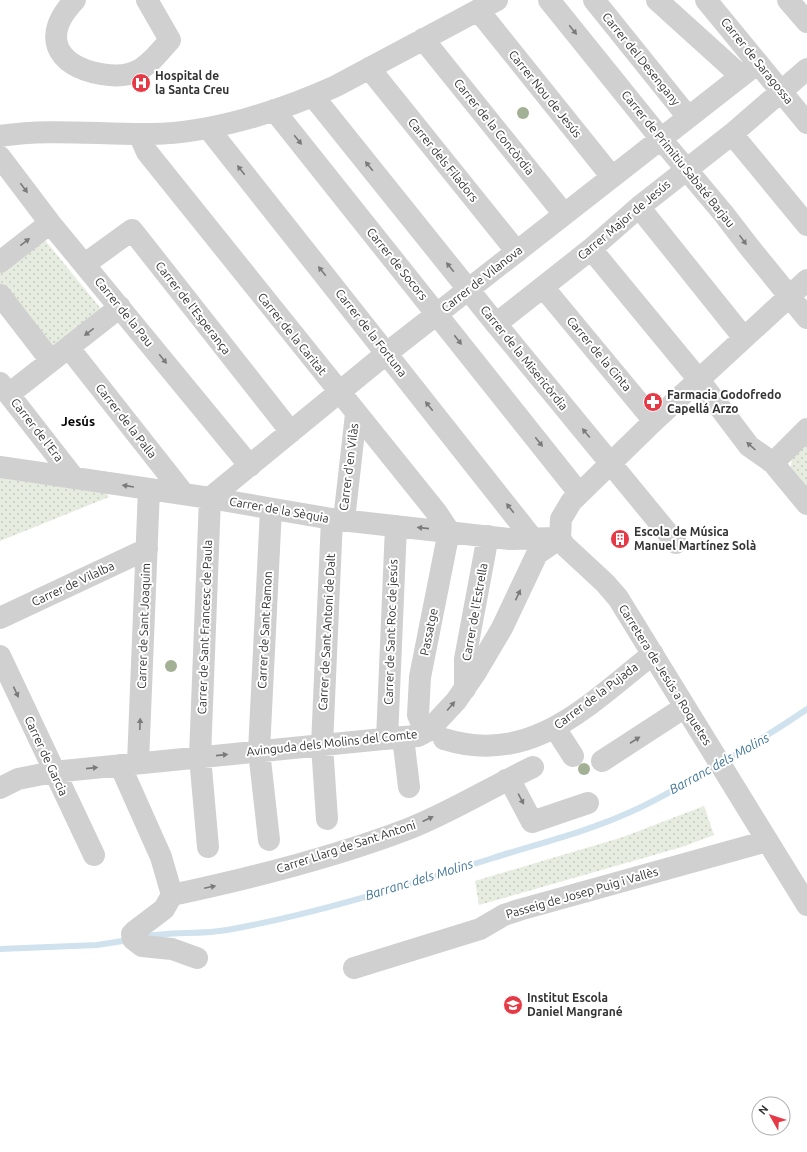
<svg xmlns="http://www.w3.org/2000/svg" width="807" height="1152" font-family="Ubuntu,sans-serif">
	<defs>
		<pattern id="park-dots" width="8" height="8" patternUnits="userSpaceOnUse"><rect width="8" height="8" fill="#e6ecdf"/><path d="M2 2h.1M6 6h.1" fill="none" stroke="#c6cbc0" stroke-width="1.8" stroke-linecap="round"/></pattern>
	</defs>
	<rect width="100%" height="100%" fill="#fff"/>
	<path fill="url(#park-dots)" d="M44 239 102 310 48 352 0 288V273Z
		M807 444V495L790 475 792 457Z
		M0 473 104 489 109 497 0 541Z
		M704 806 714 835 682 847 479 905 475 881 623 837Z"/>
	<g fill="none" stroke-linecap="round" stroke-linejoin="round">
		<path stroke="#cfe2ee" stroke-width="6" d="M142 937C170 931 199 935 227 930 317 914 406 885 493 858 537 844 586 832 628 813 652 803 675 789 697 777 735 755 771 734 807 709
			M0 949 97 945 129 940"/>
		<path stroke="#d0d0d0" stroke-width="22" d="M75 0C41 35 55 66 101 74 113 76 126 77 137 71 150 65 160 51 170 40L147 0
			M549 0 661 139 723 213 750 248 807 318
			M594 0 688 117
			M657 0 741 76
			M706 0 807 123
			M788 0 807 22
			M478 10 612 177
			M423 39 564 214
			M369 68 517 252
			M313 96 496 324 676 543
			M274 110 579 493
			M208 128 533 539
			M139 134 147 152 437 513 449 531 420 677 418 715 421 722 428 731
			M732 134 807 225
			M0 136C51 128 101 135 152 134 212 133 281 111 336 86L497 0
			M0 157 50 223 250 466
			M639 207 744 338
			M591 249 699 380 749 446 773 463 807 504
			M0 262 50 223
			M85 264 132 230 291 432
			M543 287 654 421
			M0 295 51 361
			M496 324 591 249 639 207 732 134 807 69
			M69 348 184 494
			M0 383 74 478
			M9 394 120 307
			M773 463 807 429
			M0 467 210 498 332 519 510 539 560 538
			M344 520 356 414
			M560 538 564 545 605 583 618 598 807 905
			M0 618 147 549
			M0 656 94 855
			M465 689V659L488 536
			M555 728 573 756
			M403 737 409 787
			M387 739 396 526
			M444 739C532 767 590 703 653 654
			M602 761 685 707
			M138 763 149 489
			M120 765 161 857 172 895
			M506 780 514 788 532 822 588 803
			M0 788 18 779 53 772 403 737 418 736 428 731 456 701 476 672 502 628 537 554 560 538 561 519 571 502 654 421 807 280
			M327 819 322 745 332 519
			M269 840 259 751 271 509
			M208 847 200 757 210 498 387 353 758 63
			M172 895C252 878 332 858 408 829 451 812 491 787 533 767
			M172 895 164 909 135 931 132 934 133 939 142 946 172 949 197 958
			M354 968 480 929 504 915 519 910 767 841"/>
	</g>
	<g fill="#a2b095">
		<circle cx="523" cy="113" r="6"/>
		<circle cx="171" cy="666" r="6"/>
		<circle cx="584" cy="769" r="6"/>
	</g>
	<defs><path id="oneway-solid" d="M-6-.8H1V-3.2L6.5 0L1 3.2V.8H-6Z"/></defs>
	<g fill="#7a7a7a">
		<use href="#oneway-solid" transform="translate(573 30) rotate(51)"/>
		<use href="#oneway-solid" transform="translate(298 140) rotate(51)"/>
		<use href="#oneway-solid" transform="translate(369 166) rotate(-129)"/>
		<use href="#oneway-solid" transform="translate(241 170) rotate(-128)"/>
		<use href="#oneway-solid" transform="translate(24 188) rotate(53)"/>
		<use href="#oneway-solid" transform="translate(743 240) rotate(54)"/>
		<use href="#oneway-solid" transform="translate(25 242) rotate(-38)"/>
		<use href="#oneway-solid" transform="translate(450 267) rotate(-129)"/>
		<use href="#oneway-solid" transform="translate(322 271) rotate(-129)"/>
		<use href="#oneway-solid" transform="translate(89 332) rotate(142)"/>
		<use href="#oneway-solid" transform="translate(458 340) rotate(52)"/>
		<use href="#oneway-solid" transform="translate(163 359) rotate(51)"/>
		<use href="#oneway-solid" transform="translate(429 406) rotate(-128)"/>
		<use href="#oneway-solid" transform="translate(586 433) rotate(-130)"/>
		<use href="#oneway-solid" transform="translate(539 442) rotate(52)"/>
		<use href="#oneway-solid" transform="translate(751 446) rotate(-138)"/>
		<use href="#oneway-solid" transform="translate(128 486) rotate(-171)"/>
		<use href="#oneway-solid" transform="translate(510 508) rotate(-128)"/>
		<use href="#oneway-solid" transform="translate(423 528) rotate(-174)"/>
		<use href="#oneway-solid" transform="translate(518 595) rotate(-65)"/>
		<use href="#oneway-solid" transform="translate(16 692) rotate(65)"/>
		<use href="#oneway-solid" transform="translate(451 706) rotate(-49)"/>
		<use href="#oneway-solid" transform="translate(140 724) rotate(-88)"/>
		<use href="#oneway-solid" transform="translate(635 740) rotate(-33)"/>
		<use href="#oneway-solid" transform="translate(222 755) rotate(-6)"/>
		<use href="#oneway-solid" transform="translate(92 768) rotate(-6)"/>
		<use href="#oneway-solid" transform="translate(521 799) rotate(62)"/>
		<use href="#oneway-solid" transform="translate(428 819) rotate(-25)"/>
		<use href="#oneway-solid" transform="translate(210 887) rotate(-12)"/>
	</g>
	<defs>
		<g id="hospital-disc" transform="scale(1)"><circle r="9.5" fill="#e63946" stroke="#fff"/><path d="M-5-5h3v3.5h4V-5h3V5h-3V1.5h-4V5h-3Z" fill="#fff"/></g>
		<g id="pharmacy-disc" transform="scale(1)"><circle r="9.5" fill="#e63946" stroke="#fff"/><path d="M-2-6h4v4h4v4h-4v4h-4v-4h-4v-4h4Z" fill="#fff"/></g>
		<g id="building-disc" transform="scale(1)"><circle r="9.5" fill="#e63946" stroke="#fff"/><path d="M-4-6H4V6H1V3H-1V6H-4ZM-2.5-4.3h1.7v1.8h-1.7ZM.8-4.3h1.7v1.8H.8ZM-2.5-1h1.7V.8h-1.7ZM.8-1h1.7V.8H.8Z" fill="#fff"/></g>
		<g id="school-disc" transform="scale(1)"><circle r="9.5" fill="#e63946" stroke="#fff"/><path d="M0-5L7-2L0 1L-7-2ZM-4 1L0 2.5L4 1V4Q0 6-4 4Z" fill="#fff"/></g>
	</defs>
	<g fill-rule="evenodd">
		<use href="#hospital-disc" x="141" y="83"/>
		<use href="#pharmacy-disc" x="653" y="402"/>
		<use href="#building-disc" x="620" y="539"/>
		<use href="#school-disc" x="513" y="1005"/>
	</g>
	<g text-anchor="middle" stroke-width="4" stroke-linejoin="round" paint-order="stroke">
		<g font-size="12" fill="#333" stroke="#fff">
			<text transform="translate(641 59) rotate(51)" y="4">Carrer del Desengany</text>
			<text transform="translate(757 61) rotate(51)" y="4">Carrer de Saragossa</text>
			<text transform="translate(545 94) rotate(51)" y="4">Carrer Nou de Jesús</text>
			<text transform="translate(494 127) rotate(51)" y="4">Carrer de la Concòrdia</text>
			<text transform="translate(678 159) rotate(51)" y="4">Carrer de Primitiu Sabaté Barjau</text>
			<text transform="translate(443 160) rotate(51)" y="4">Carrer dels Filadors</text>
			<text transform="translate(624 220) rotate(-40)" y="4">Carrer Major de Jesús</text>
			<text transform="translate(397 264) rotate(51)" y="4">Carrer de Socors</text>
			<text transform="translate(482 279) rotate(-38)" y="4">Carrer de Vilanova</text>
			<text transform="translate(193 308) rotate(52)" y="4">Carrer de l'Esperança</text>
			<text transform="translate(124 312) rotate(51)" y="4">Carrer de la Pau</text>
			<text transform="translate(371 333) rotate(52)" y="4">Carrer de la Fortuna</text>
			<text transform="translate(292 334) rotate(51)" y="4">Carrer de la Caritat</text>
			<text transform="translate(599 354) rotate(50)" y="4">Carrer de la Cinta</text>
			<text transform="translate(524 358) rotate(51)" y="4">Carrer de la Misericòrdia</text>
			<text transform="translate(126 421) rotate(52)" y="4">Carrer de la Palla</text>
			<text transform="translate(37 430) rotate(52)" y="4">Carrer de l'Era</text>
			<text transform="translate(349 467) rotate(-83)" y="4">Carrer d'en Vilàs</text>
			<text transform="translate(279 510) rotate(10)" y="4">Carrer de la Sèquia</text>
			<text transform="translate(73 584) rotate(-25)" y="4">Carrer de Vilalba</text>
			<text transform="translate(475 612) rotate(-80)" y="4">Carrer de l'Estrella</text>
			<text transform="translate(144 626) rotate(-88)" y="4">Carrer de Sant Joaquim</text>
			<text transform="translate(205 627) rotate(-88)" y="4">Carrer de Sant Francesc de Paula</text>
			<text transform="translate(265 630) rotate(-87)" y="4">Carrer de Sant Ramon</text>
			<text transform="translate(327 632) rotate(-87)" y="4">Carrer de Sant Antoni de Dalt</text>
			<text transform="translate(391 632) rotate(-88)" y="4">Carrer de Sant Roc de jesús</text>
			<text transform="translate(429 632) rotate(-78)" y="4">Passatge</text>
			<text transform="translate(665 675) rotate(58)" y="4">Carretera de Jesús a Roquetes</text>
			<text transform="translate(596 696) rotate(-37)" y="4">Carrer de la Pujada</text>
			<text transform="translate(332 743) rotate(-6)" y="4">Avinguda dels Molins del Comte</text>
			<text transform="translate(46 756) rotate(65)" y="4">Carrer de Garcia</text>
			<text transform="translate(346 847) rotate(-18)" y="4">Carrer Llarg de Sant Antoni</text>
			<text transform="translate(582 893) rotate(-16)" y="4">Passeig de Josep Puig i Vallès</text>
		</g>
		<g font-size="12" font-weight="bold" fill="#333" stroke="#fff" text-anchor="start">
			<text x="155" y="80">Hospital de<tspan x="155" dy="14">la Santa Creu</tspan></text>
			<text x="667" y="399">Farmacia Godofredo<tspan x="667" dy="14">Capellá Arzo</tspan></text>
			<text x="634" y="536">Escola de Música<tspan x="634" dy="14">Manuel Martínez Solà</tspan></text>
			<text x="527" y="1002">Institut Escola<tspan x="527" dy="14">Daniel Mangrané</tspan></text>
		</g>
		<g font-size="13" font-weight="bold" fill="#000" stroke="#fff">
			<text x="78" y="426">Jesús</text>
		</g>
		<g font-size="13" font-style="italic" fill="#3f7597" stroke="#fff">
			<text transform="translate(719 763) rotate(-29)" y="5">Barranc dels Molins</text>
			<text transform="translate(419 879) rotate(-17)" y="5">Barranc dels Molins</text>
		</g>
	</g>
	<g transform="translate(771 1116) rotate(309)"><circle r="19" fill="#ffffff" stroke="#adadad"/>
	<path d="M0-3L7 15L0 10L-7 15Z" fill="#e63946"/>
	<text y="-6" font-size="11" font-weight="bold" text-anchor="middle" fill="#333333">N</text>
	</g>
</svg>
